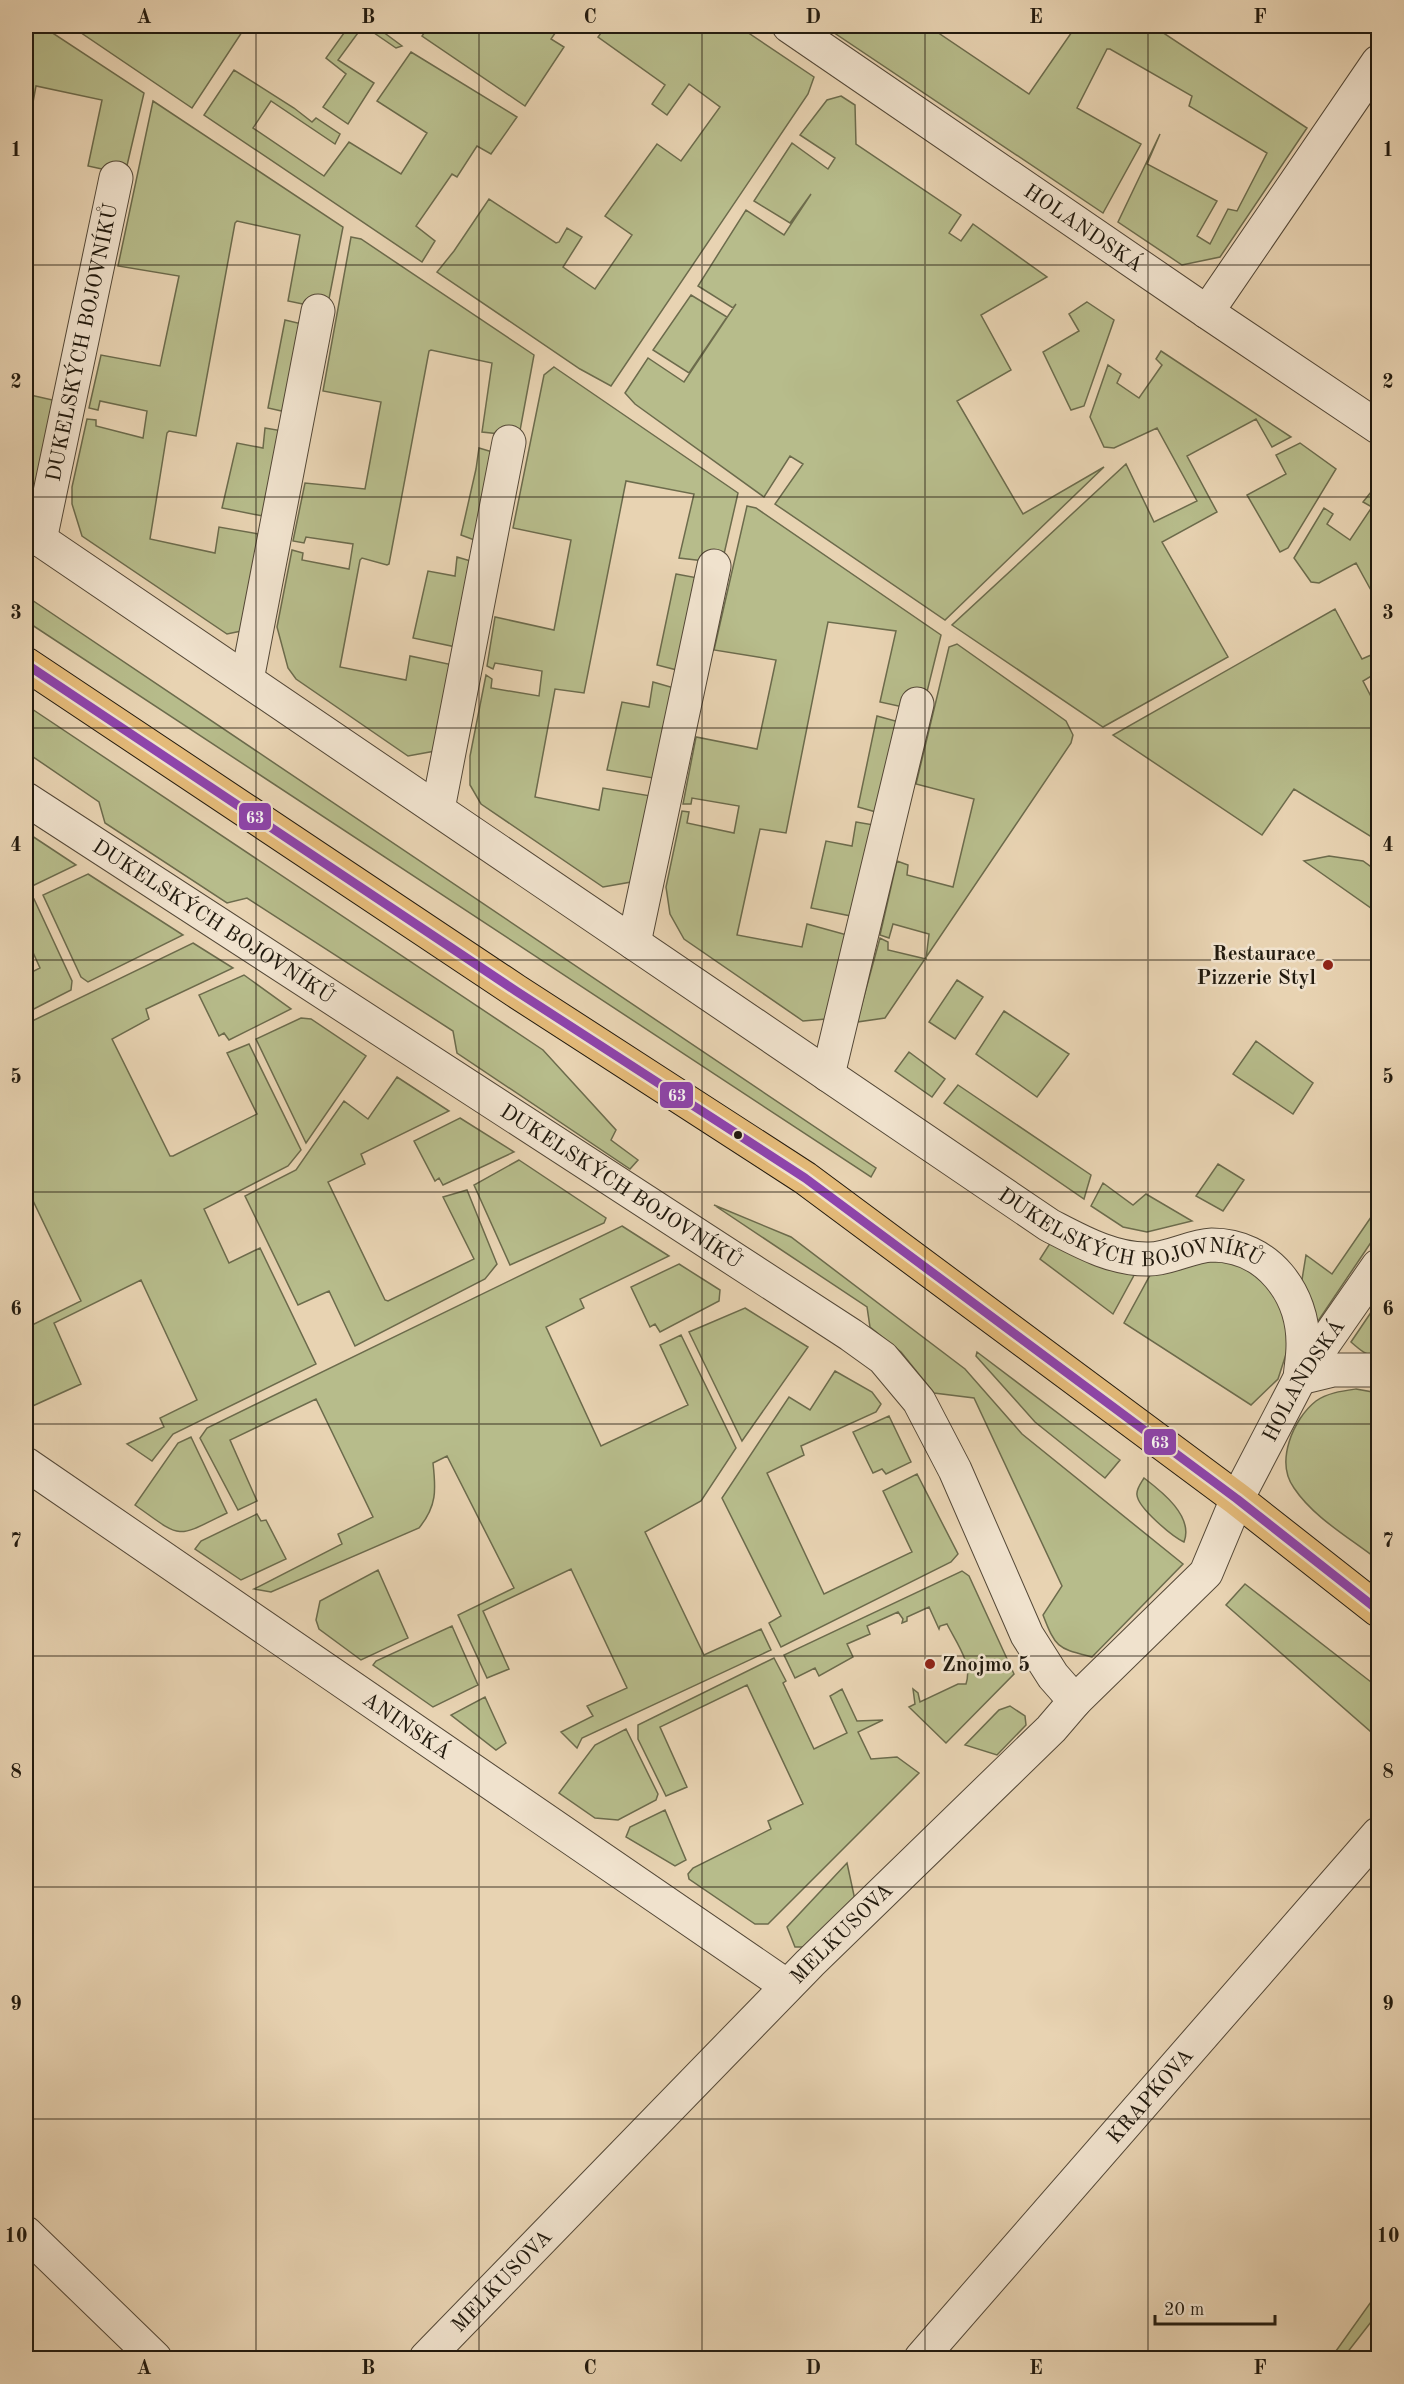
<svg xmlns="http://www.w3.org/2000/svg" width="1404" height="2384" font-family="'Old Standard TT',serif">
	<rect width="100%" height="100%" fill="#e8d3b2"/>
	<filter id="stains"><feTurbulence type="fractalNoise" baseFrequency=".00333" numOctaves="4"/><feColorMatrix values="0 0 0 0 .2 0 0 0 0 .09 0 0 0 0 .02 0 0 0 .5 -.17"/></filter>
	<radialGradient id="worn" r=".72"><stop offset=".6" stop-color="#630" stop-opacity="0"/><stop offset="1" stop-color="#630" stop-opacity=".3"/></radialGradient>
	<path fill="#b7bc8b" stroke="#6c6b4c" stroke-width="1.5" d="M26 26H42L144 93 125 174 88 166 102 100 36 86 26 140Z
		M71 26H246L192 108Z
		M349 26H363L338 60 374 83 348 124 323 107 346 74 326 58Z
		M364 26H375L402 46 396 48Z
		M429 26H560L551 39 564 47 525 106 422 36Z
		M606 26H738L814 77 808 94 611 386 580 369 437 272 454 251 489 199 556 243 559 242 567 228 582 237 563 267 595 289 632 235 605 216 657 144 681 161 720 107 689 84 667 115 652 104 665 85 598 37Z
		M824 26H928L1029 94 1076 26H1153L1307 128 1220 257 1182 265 1118 222 1160 134 1147 164 1217 201 1197 236 1210 244 1228 209 1237 211 1267 153 1189 106 1192 96 1110 49H1107L1077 108 1141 144 1103 213Z
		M411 52 517 117 491 154 477 146 457 177 452 174 416 226 435 241 422 262 204 115 234 70 294 108 312 122 316 118 340 134 335 144 271 101 253 128 324 176 349 142 401 174 427 133 377 101Z
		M841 96 855 105 856 144 961 215 949 233 961 241 973 224 1047 277 981 315 1011 370 957 401 1023 514 1104 467 945 620 775 504 803 464 790 456 764 497 635 404 625 393 648 358 684 382 736 304 733 308 698 286 746 210 784 235 811 194 790 223 754 201 792 143 828 169 835 158 800 135 827 100Z
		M153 101 343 227 327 309 288 301 300 235 237 221 235 223 196 436 169 431 167 433 150 539 215 553 219 527 264 535 246 630 227 634 82 536 72 504V487L87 419 96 420V426L143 438 147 411 100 401 98 410 89 408 101 355 160 366 179 276 118 266Z
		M351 237 361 239 534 355 519 436 482 432 492 363 431 350 429 351 389 564 387 565 362 558 360 560 340 667 406 680 410 656 453 665 435 751 408 756 296 679 288 668 277 627 292 550 303 553 302 560 349 569 353 544 306 537 304 543 293 541 305 483 365 489 381 402 323 391Z
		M691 295 727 317 689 373 653 350Z
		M1087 302 1114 320 1084 406 1071 410 1043 352 1079 331 1069 314Z
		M285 320 302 324 286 412 268 408Z
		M1161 351 1291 437 1272 447 1256 419 1187 456 1217 512 1162 542 1228 657 1103 727 952 625 1126 464 1154 522 1197 501 1157 428 1114 448 1104 447 1090 417 1108 365 1121 374 1117 383 1139 398 1162 365 1156 359Z
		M554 367 738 493 722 563 679 558 694 494 626 481 584 693 555 689 535 797 599 810 603 788 651 796 631 882 603 887 481 804 470 785V756L486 675 492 679 491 688 539 696 542 671 495 663 493 669 487 666 495 617 554 630 571 540 513 528 544 375Z
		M26 394 57 401 39 489 26 494Z
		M265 428 283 431 268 517 222 508 237 443 263 448Z
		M1300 443 1336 469 1288 548 1280 552 1247 495 1286 474 1276 455Z
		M479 448 496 453 477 541 461 535 476 469Z
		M1371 492 1378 497V603L1356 563 1319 583 1311 582 1294 558 1324 508 1333 514 1327 524 1350 540 1372 507 1363 502Z
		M747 506 756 508 941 635 925 700 903 707 880 702 896 631 828 622 786 833 760 829 737 935 802 947 807 924 847 935 826 1019 803 1021 684 939 670 914 666 887 682 811 689 812 687 823 734 833 739 806 692 798 691 804H683L696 737 757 749 776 660 714 650Z
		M457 557 474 562 456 647 413 638 428 571 455 576Z
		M676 574 698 578 677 670 657 665Z
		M26 596 876 1168 871 1177 26 621Z
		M1335 609 1362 659 1378 652V672L1363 681 1378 710V841L1294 789 1262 835 1113 735Z
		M957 644 1066 721 1073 735 1071 743 885 1018 857 1022 880 938 888 942V950L926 959 929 934 893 924 889 938 880 935 897 861 908 865 907 875 953 887 974 799 916 784 949 647Z
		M653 682 674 688 653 778 607 770 622 702 649 707Z
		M26 705 543 1050 616 1130 611 1140 638 1160 630 1169 457 1053 453 1031 247 898 227 903 105 823 99 802 26 752Z
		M877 716 899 722 876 812 858 807Z
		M856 822 874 825 851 916 811 908 826 841 852 846Z
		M26 832 76 865 26 889Z
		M1329 856 1363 861 1378 872V913L1304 861Z
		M88 874 183 935 88 982 81 977 43 895Z
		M34 899 72 981 71 990 26 1013V975L40 968 26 937V902Z
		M193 943 233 968 146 1009 149 1019 112 1039 170 1156H173L257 1114 227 1053 249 1044 301 1150 288 1166 204 1209 229 1263 260 1248 316 1364 173 1434 152 1461 127 1444 164 1427 160 1418 197 1400 141 1280 54 1323 81 1384 26 1409V1328L81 1301 26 1186V1024Z
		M244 975 291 1009 229 1040 224 1033 219 1036 199 995Z
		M957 980 983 997 955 1039 929 1022Z
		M1004 1011 1069 1054 1037 1097 976 1054Z
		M301 1018 311 1019 366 1056 306 1143 256 1039Z
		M1256 1041 1313 1083 1293 1114 1233 1074Z
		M909 1052 945 1079 932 1097 895 1071Z
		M397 1077 449 1111 361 1154 365 1164 328 1182 385 1300 388 1301 474 1259 443 1197 467 1190 497 1264 485 1279 355 1346 329 1291 298 1305 245 1196 296 1170 344 1101 368 1119Z
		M958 1085 1091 1175 1084 1199 944 1103Z
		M460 1118 514 1152 443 1185 439 1178 435 1181 414 1141Z
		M519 1160 606 1218 604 1223 510 1265 474 1185Z
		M1218 1164 1244 1180 1223 1211 1196 1196Z
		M1103 1183 1133 1205 1146 1194 1192 1221 1147 1232 1123 1227 1091 1206Z
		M714 1205 791 1237 965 1369 1022 1434 1183 1564 1092 1657C1058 1648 1056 1649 1043 1615L1062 1586 974 1398 934 1393 901 1352 870 1327 867 1307Z
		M1378 1207V1232L1310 1333 1300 1292 1306 1255 1332 1274Z
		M622 1226 669 1256 580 1299 584 1308 546 1327 601 1446 688 1405 660 1345 681 1335 736 1448 701 1501 645 1532 704 1655 761 1629 771 1650 582 1738 577 1748 561 1732 593 1716 587 1706 627 1688 571 1569 483 1611 509 1669 487 1678 458 1615 514 1588 447 1456 433 1463C436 1490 437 1506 419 1528L271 1592 254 1589 342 1544 338 1534 373 1517 316 1399 230 1440 257 1501 238 1510 200 1438 207 1428Z
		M1056 1234 1138 1268 1113 1314 1040 1259Z
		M1218 1255 1252 1270 1274 1291 1287 1316 1288 1348 1278 1379 1251 1405 1124 1323 1155 1266Z
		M679 1264 720 1290 719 1301 660 1332 655 1324 650 1327 631 1287Z
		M1378 1302V1357C1367 1356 1360 1350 1351 1342Z
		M745 1308 808 1347 742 1441 689 1332Z
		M977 1352 1120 1460 1105 1478 1035 1422 976 1356Z
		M835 1371 872 1392 881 1404 876 1412 801 1446 804 1455 767 1473 824 1594 912 1552 883 1491 917 1474 958 1554 951 1562 781 1647 769 1623 781 1616 722 1498 789 1397 810 1410Z
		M1356 1389 1378 1393V1560C1350 1538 1314 1518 1294 1488 1275 1462 1293 1419 1316 1401 1327 1393 1342 1391 1356 1389Z
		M889 1416 911 1462 886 1474 882 1469 873 1473 853 1432Z
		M191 1437 227 1513C174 1539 183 1539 135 1505L178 1443Z
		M1144 1478C1161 1491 1194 1516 1184 1542 1173 1537 1138 1508 1137 1495 1136 1489 1141 1483 1144 1478Z
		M257 1514 261 1521 266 1520 286 1559 241 1580 195 1549 201 1541Z
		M378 1570 408 1638 361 1660 319 1629 316 1620 320 1601Z
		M962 1571 969 1576 1014 1674 946 1743 909 1707 915 1704 913 1689 918 1693 920 1702 958 1684H966C973 1664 956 1642 947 1624L940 1626 939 1629 929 1607 907 1617V1621L902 1623 903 1619 898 1612 867 1626 870 1634 847 1644 853 1657 819 1676 815 1668 795 1678 784 1655Z
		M1245 1584 1371 1682V1697L1378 1703V1738L1226 1605Z
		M452 1626 478 1685 433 1707 373 1665 376 1661Z
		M774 1658 786 1681 783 1683 814 1749 847 1733 830 1696 842 1689 857 1721 883 1720 858 1732 871 1759 897 1757 919 1773 768 1924H755L689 1879 688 1874 693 1868 771 1829 768 1821 803 1804 747 1685 660 1727 687 1787 666 1796 638 1739V1725Z
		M485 1697 506 1743 496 1750 451 1715Z
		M1010 1706 1025 1716 1026 1725 997 1755 965 1745 999 1710Z
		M626 1729 658 1794 656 1800 618 1820 595 1818 559 1793 595 1745Z
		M665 1810 686 1860 675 1866 626 1837 630 1827Z
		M847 1863 855 1900 807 1947H795L787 1927Z
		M1378 2292V2313L1343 2358H1331Z"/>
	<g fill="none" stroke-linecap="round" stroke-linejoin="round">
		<g stroke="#544837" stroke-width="35">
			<g id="minor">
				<path id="s1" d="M789 26 1207 312 1378 427"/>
				<path d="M1207 312 1378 62"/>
				<path id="s2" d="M26 530 1049 1225C1080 1241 1113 1260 1149 1259 1170 1259 1190 1246 1212 1245 1267 1245 1304 1293 1303 1346 1303 1356 1301 1367 1300 1378"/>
				<path id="s3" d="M40 540 116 178"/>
				<path d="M247 680 318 311"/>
				<path id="s4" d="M26 799 851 1335 883 1358 919 1401 955 1470 1027 1635 1053 1676 1075 1701"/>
				<path d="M438 809 509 442"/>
				<path d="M634 943 714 566"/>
				<path d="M828 1075 917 704"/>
				<path d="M1300 1378 1333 1370H1378"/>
				<path id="s5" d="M26 1464 787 1986"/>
				<path id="s6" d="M1237 1499 1300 1378 1378 1266"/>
				<path d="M26 2233 155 2358"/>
				<path id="s7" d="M921 2358 1378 1834"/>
			</g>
		</g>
		<g stroke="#544837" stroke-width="35">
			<g id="tertiary">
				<path id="s8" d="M426 2358 810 1963 1051 1729 1075 1701 1206 1573 1237 1499"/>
			</g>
		</g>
		<g stroke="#221a0e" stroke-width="35">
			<path id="primary" d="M26 664 516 991 805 1178 1237 1499 1378 1610"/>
		</g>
		<use href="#minor" stroke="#f0e2cd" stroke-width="33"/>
		<use href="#tertiary" stroke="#f0e2cd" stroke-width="33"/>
		<use href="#primary" stroke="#e4ba79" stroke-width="33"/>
		<g stroke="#f0e2cd" stroke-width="14">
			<path id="bus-1" d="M26 664 516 991 805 1178 1237 1499 1378 1610"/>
		</g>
		<use href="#bus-1" stroke="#8e44ad" stroke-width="9"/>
	</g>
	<path fill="none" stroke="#221a0e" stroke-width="1.5" stroke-opacity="0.55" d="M256 26V2358M479 26V2358M702 26V2358M925 26V2358M1148 26V2358M26 265H1378M26 497H1378M26 728H1378M26 960H1378M26 1192H1378M26 1424H1378M26 1656H1378M26 1887H1378M26 2119H1378"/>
	<g fill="#8f2418" stroke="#f0e2cd" stroke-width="2">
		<circle cx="1328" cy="965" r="6"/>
		<circle cx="930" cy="1664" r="6"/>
	</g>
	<circle fill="#221a0e" stroke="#f0e2cd" stroke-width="2" cx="738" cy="1135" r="5"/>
	<g text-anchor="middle" stroke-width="5" stroke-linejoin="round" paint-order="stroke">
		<g font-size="21" fill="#221a0e" stroke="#f0e2cd">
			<text dy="7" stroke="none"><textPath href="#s1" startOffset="357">HOLANDSKÁ</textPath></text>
			<text dy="7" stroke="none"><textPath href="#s3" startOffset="202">DUKELSKÝCH BOJOVNÍKŮ</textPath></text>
			<text dy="7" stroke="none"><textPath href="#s4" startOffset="224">DUKELSKÝCH BOJOVNÍKŮ</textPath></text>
			<text dy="7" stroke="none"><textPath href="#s4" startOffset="710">DUKELSKÝCH BOJOVNÍKŮ</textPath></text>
			<text dy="7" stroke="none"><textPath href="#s2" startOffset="1320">DUKELSKÝCH BOJOVNÍKŮ</textPath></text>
			<text dy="7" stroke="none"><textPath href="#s6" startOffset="136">HOLANDSKÁ</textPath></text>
			<text dy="7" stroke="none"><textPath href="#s5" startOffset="462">ANINSKÁ</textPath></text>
			<text dy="7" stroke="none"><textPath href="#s8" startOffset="594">MELKUSOVA</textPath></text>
			<text dy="7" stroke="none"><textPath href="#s7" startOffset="348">KRAPKOVA</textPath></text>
			<text dy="7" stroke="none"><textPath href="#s8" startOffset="108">MELKUSOVA</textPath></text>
		</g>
		<g font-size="21" font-weight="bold" fill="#221a0e" stroke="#f0e2cd" text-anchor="end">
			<text x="1316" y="960">Restaurace<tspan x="1316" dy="24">Pizzerie Styl</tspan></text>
			<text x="942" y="1671" text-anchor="start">Znojmo 5</text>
		</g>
	</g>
	<g stroke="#f0e2cd" stroke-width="2">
		<rect x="238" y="802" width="34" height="29" rx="6" fill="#8e44ad"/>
		<rect x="659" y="1081" width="35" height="28" rx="6" fill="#8e44ad"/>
		<rect x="1143" y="1428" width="34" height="28" rx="6" fill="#8e44ad"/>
	</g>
	<g font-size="16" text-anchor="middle" font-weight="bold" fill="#fff">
		<text x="255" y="823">63</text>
		<text x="677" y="1101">63</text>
		<text x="1160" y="1448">63</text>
	</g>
	<rect width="1404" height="2384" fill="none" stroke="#e8d3b2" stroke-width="66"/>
	<path d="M1155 2315v9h120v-9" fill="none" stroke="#221a0e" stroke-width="3"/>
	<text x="1164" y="2315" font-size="18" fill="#221a0e" stroke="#f0e2cd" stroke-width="4.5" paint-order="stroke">20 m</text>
	<rect x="33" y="33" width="1338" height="2318" fill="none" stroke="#221a0e" stroke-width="2"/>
	<g font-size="20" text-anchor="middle" font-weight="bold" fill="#221a0e">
		<text x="144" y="23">A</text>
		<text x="368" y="23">B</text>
		<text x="590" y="23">C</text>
		<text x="813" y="23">D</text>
		<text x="1036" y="23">E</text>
		<text x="1260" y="23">F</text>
		<text x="16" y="156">1</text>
		<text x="1388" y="156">1</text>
		<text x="16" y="388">2</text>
		<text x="1388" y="388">2</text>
		<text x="16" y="619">3</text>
		<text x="1388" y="619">3</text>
		<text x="16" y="851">4</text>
		<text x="1388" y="851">4</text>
		<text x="16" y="1083">5</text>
		<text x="1388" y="1083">5</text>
		<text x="16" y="1315">6</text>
		<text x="1388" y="1315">6</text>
		<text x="16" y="1547">7</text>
		<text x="1388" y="1547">7</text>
		<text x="16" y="1778">8</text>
		<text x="1388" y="1778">8</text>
		<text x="16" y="2010">9</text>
		<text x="1388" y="2010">9</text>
		<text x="16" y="2242">10</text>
		<text x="1388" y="2242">10</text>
		<text x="144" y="2374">A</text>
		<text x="368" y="2374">B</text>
		<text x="590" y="2374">C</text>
		<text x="813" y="2374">D</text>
		<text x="1036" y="2374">E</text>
		<text x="1260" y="2374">F</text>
	</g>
	<rect width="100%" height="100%" filter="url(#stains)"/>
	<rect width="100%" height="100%" fill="url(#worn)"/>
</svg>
